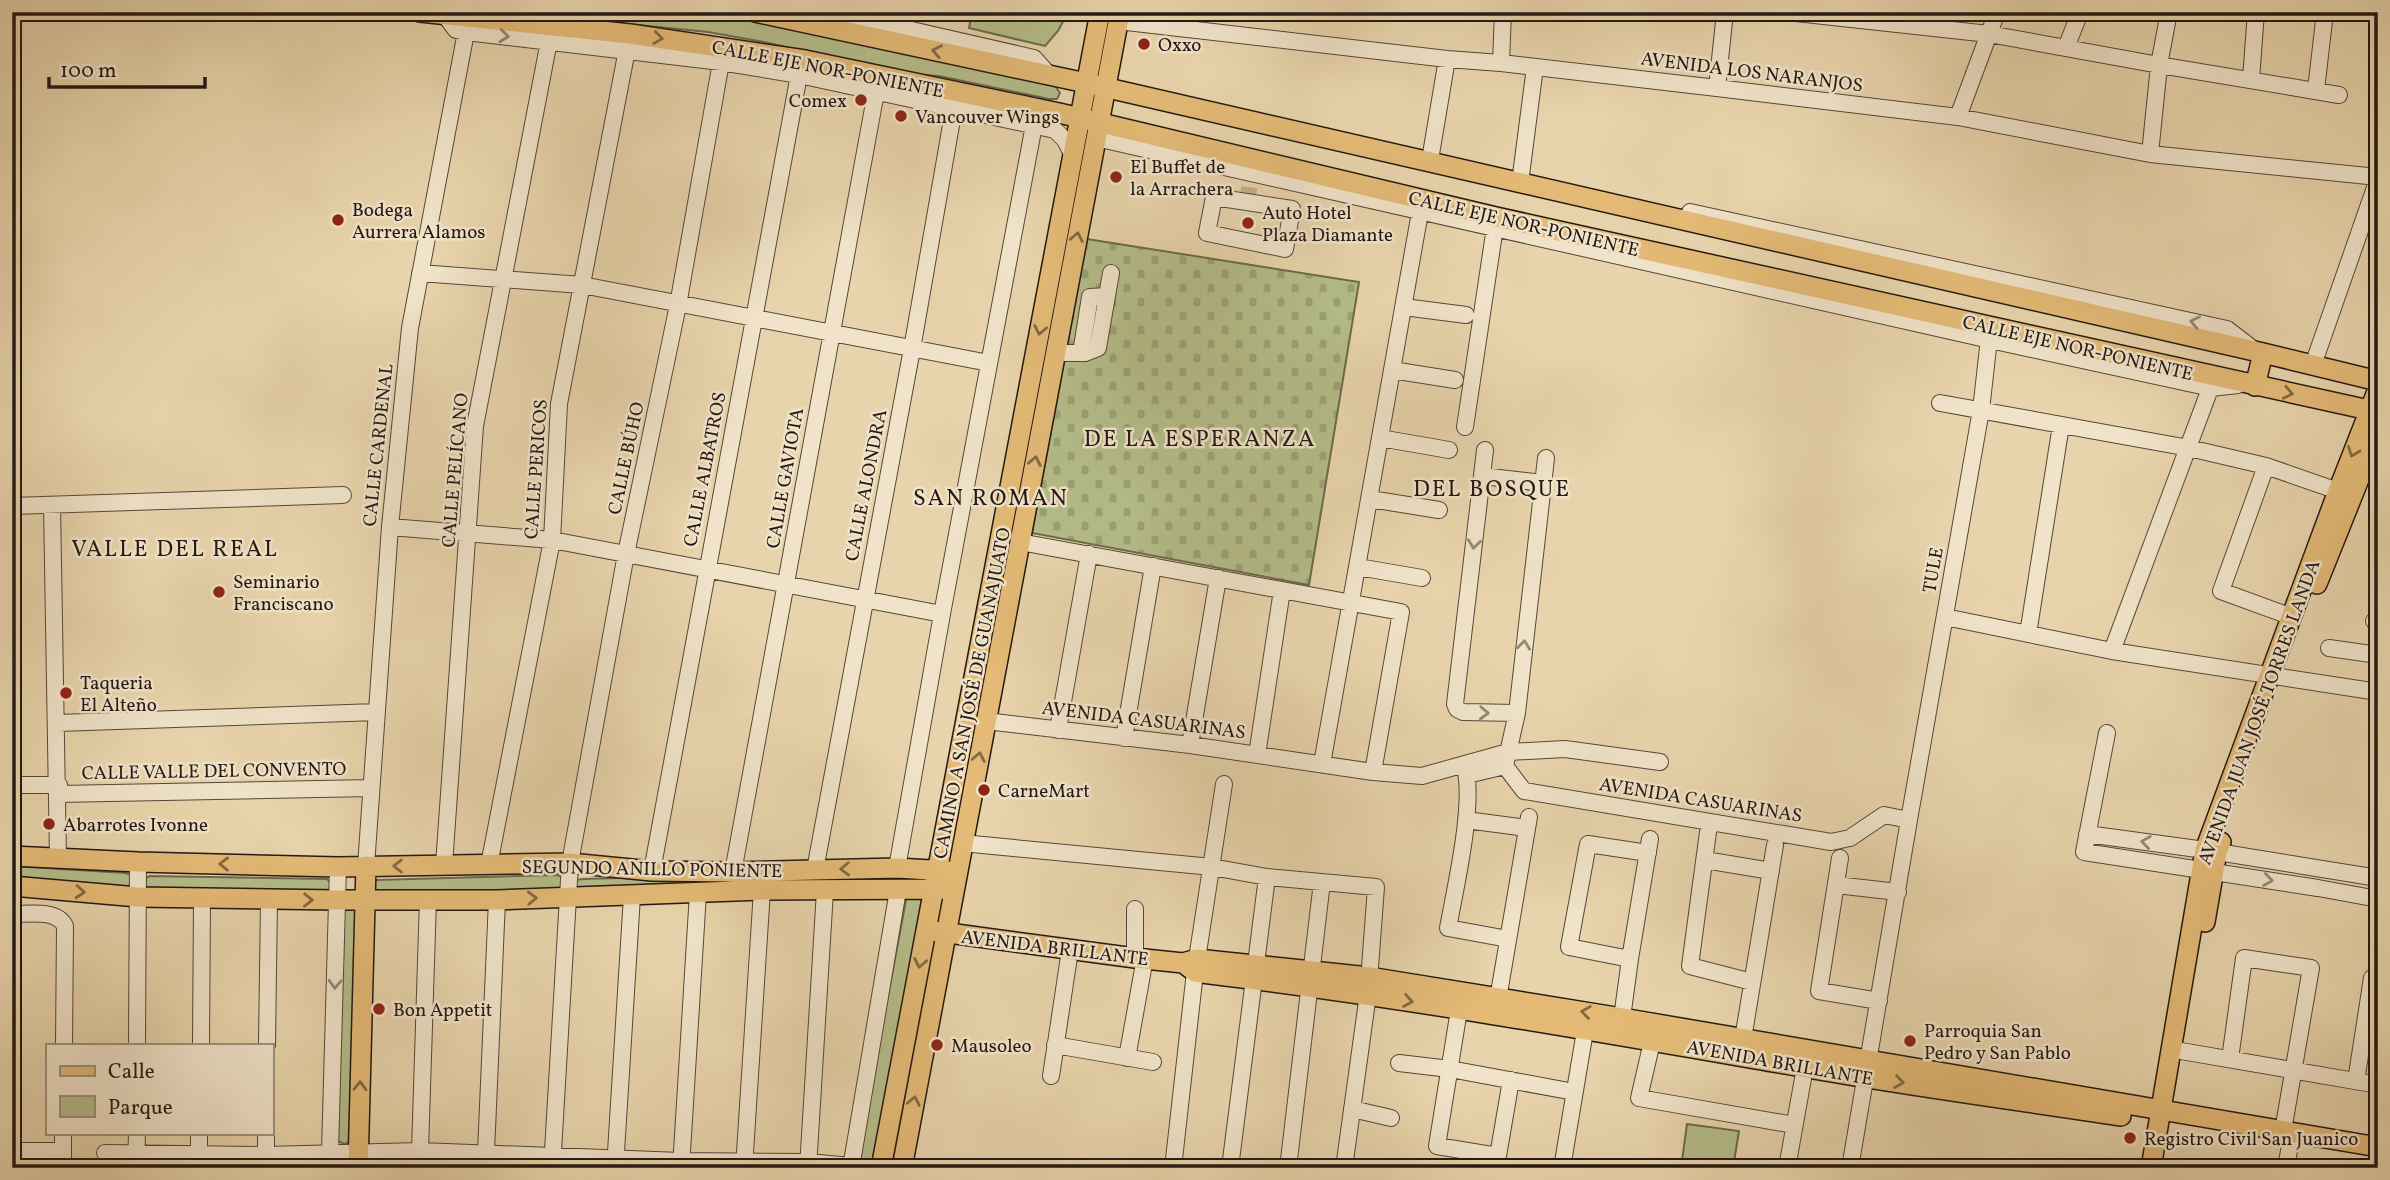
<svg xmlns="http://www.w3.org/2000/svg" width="2390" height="1180" font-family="Vollkorn,serif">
	<defs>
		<pattern id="cemetery-stones" width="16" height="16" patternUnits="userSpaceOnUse" patternTransform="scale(1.75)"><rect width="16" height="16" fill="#b4bd8a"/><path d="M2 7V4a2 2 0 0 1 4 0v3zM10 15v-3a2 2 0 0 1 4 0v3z" fill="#9ba276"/></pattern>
	</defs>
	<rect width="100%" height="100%" fill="#e8d4ac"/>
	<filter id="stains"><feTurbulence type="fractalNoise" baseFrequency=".00286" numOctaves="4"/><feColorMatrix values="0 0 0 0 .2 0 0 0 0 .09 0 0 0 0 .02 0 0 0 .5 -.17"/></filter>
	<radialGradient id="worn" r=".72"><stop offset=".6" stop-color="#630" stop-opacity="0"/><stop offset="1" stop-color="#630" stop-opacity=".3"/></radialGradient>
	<path fill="#b4bd8a" stroke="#6c6a4e" stroke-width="2" d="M508 12H710L781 23 1055 86 1060 93 1057 99H1049L939 76 909 74 764 42 708 32Z
		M972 12H1068L1058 31 1045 46 969 28Z
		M12 866 126 873 133 876 130 889 12 880Z
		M908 870 929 873 927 885 574 891 576 880 583 879Z
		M558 875 562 877V887L558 889 377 893H372V882L376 880Z
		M149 876 327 879 331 883V888L327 893 148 890 144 886 143 881Z
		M909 895 918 896 923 903 921 913 871 1168H856L906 900Z
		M359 904 353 1134 348 1143 344 1144 336 1140 344 909Z
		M1687 1124 1739 1131 1733 1168H1681Z
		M304 1158 345 1159V1168H304Z
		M390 1158 547 1159 546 1168H391Z"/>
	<path fill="url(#cemetery-stones)" stroke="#6c6a4e" stroke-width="2" d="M1087 239 1359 282 1309 585 1032 533Z"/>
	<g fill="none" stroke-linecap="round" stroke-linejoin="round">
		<path stroke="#c1ae8d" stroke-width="16" stroke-dasharray="16 8" stroke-linecap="butt" d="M1247 203 1250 183"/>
		<g stroke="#554739" stroke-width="18">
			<path id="minor" d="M833 12 1034 58 1050 76
				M1787 12 1989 34 2159 65 2339 95
				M444 14 456 30 466 32 721 62 799 75 1055 130 1065 140 1073 156
				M1118 21 1447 59 1501 63 1717 88 1958 117 2150 154 2378 177
				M2066 48 2080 12
				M1501 63 1503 12
				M2251 79 2256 12
				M1717 88 1725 12
				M2316 90 2325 12
				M1958 117 1997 12
				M1096 138 1990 340 2211 388 2238 385
				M1431 154 1447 59
				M2150 154 2159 65 2169 12
				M1521 175 1535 67
				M1214 197 1292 209 1285 249 1207 233Z
				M1690 212 2227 329 2253 349
				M420 273 582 285 989 363
				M1404 307 1466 315
				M1055 353H1085L1098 348 1111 273
				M1081 353 1090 297 1107 296
				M2313 365 2378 179
				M1392 370 1455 380
				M1940 403 2189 448 2266 466 2338 491
				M1465 427 1495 227
				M1380 438 1449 450
				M1485 450 1455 704 1457 709 1463 712 1517 713
				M1546 458 1517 713 1505 766 1524 791 1831 842 1850 838 1884 815 1909 820
				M2266 466 2221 591 2292 617
				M1482 476 1543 483
				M1370 499 1439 510
				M52 505 58 859
				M12 506 343 495
				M390 527 552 540 942 614
				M1020 542 1401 612 1373 772
				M1358 567 1422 578
				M1945 617 2112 651 2378 692
				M2374 621H2378
				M2028 634 2061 425
				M2329 648 2378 655
				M2112 651 2214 378
				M986 721 1190 745 1373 772 1422 776 1508 752 1565 749 1660 762
				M57 723 377 712
				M1058 730 1089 554
				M2107 733 2084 852 2318 888 2378 899
				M1124 738 1153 566
				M1190 745 1218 578
				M1257 755 1282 590
				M1322 764 1422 201
				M1464 764C1476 800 1455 889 1448 928L1508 939
				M1467 775 1505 766
				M12 785H59
				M58 794 371 788
				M1466 820 1527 828
				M1708 832 1690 966 1752 982
				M2087 834 2205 850 2378 878
				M962 843 1212 867 1267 877 1376 887 1368 994 1344 1168
				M1840 858 1819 991 1879 1001
				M1705 860 1771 871
				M444 865 475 426 549 41
				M489 865 552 540 559 404 630 34
				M366 866 390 527 410 328 466 32
				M897 868 942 614 1034 125
				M815 870 912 349 954 108
				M652 871 799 75
				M733 872 876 92
				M1836 885 1898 892
				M12 914C29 914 57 909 65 926L64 1045
				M1135 958V909
				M1630 959 1569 947 1588 844 1648 853
				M1498 999 1529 817
				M1459 1010 1437 1146 1498 1156 1511 1080
				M1622 1018 1630 959 1650 839
				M1655 1029 1639 1098 1794 1125
				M1743 1039 1775 845
				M137 1045 138 862
				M201 1045 202 898
				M267 1045 269 899
				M1055 1045 1153 1062
				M2181 1051 2378 1085
				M1127 1058 1145 958
				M2230 1059 2244 958 2311 968 2283 1131
				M1399 1063 1450 1069 1574 1092
				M1051 1076 1070 950
				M2356 1081 2372 978 2378 979
				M1352 1109 1391 1118
				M12 1151H63
				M420 1151 428 899
				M330 1152 338 867
				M486 1152 497 900
				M105 1153 266 1155 420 1151 681 1161 808 1162 851 1166
				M63 1168V1133
				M136 1168 137 1133
				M199 1168V1133
				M266 1168V1133
				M552 1168 570 863 626 554 678 305 721 62
				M615 1168 632 896
				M681 1168 698 893
				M744 1168 762 890
				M808 1168 825 891
				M851 1168 898 890
				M1173 1168 1195 972 1224 784
				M1230 1168 1267 877
				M1288 1168 1322 882
				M1562 1168 1585 1031
				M1787 1168 1807 1056
				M1850 1168 1909 820 1981 410 1990 330
				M2286 1168 2290 1145"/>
		</g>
		<g stroke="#241813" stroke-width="22">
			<path id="major" d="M420 12 630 34 805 60 1059 113 1496 217 2378 412
				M755 12 1086 83 2263 353 2378 381
				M2255 386 2263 353
				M2317 584 2378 432
				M12 856 138 862 338 867 570 863 652 871 733 872 897 868 948 871
				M12 886 138 897 338 900H497L762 890 945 889
				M2205 922 2217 852 2221 842
				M926 930 1135 958 1183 963 1197 959 1369 977 1622 1018 2378 1147
				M1183 963 1195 972 1210 974C1408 998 1605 1033 1802 1067 1908 1086 2015 1100 2121 1116
				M358 1168 366 866
				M881 1168 1100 12
				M902 1168 1120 12
				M2151 1168 2205 850 2338 491 2378 389"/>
		</g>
		<use href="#minor" stroke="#f0e3c9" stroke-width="16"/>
		<use href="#major" stroke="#e4ba76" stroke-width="19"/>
	</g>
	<defs><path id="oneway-chevron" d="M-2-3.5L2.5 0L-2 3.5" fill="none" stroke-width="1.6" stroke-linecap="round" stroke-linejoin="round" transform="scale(1.75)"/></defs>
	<g stroke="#948877">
		<use href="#oneway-chevron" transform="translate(504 36) rotate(6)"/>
		<use href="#oneway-chevron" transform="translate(2195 322) rotate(-168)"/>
		<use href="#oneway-chevron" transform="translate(1474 544) rotate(97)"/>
		<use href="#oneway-chevron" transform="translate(1524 645) rotate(-83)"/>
		<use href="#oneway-chevron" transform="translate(1484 713) rotate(2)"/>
		<use href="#oneway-chevron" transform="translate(2146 842) rotate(-172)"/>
		<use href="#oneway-chevron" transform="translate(2268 880) rotate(8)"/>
		<use href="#oneway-chevron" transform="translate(335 984) rotate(92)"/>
	</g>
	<g stroke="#846944">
		<use href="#oneway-chevron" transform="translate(658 38) rotate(8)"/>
		<use href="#oneway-chevron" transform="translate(937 51) rotate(-168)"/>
		<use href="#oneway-chevron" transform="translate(1077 237) rotate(-79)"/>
		<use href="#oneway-chevron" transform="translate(1040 330) rotate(101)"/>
		<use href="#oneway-chevron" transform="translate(2288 393) rotate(12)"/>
		<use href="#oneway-chevron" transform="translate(2353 452) rotate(111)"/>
		<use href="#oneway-chevron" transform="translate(1035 461) rotate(-79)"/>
		<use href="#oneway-chevron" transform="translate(979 757) rotate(-79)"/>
		<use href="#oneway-chevron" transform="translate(224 864) rotate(-179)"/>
		<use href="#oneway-chevron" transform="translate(398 866) rotate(180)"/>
		<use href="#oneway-chevron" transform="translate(845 869) rotate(178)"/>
		<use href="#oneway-chevron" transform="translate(80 892) rotate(5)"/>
		<use href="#oneway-chevron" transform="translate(532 898) rotate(-2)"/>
		<use href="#oneway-chevron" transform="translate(308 900) rotate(1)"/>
		<use href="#oneway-chevron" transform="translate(920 963) rotate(101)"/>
		<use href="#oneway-chevron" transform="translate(1408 1001) rotate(10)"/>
		<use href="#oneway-chevron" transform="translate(1586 1012) rotate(-172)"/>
		<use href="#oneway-chevron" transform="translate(1899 1082) rotate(9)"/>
		<use href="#oneway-chevron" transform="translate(360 1086) rotate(-88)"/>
		<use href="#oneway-chevron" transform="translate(914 1101) rotate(-79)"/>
	</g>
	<g fill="#8f2418" stroke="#f0e3c9" stroke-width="2.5">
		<circle cx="1144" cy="44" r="7"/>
		<circle cx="861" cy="100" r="7"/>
		<circle cx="901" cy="116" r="7"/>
		<circle cx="1116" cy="177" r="7"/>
		<circle cx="338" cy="220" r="7"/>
		<circle cx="1248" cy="223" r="7"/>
		<circle cx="219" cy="592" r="7"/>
		<circle cx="66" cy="693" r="7"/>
		<circle cx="984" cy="790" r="7"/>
		<circle cx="49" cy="824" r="7"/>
		<circle cx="379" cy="1009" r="7"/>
		<circle cx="1910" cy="1041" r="7"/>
		<circle cx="937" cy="1045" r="7"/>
		<circle cx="2130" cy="1138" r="7"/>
	</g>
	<g text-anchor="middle" stroke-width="5" stroke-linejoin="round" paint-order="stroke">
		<g font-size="19" fill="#241813" stroke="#f0e3c9" text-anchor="start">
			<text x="1158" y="51">Oxxo</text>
			<text x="847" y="107" text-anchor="end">Comex</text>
			<text x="915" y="123">Vancouver Wings</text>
			<text x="1130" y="173">El Buffet de<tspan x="1130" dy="22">la Arrachera</tspan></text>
			<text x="352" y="216">Bodega<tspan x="352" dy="22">Aurrera Alamos</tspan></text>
			<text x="1262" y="219">Auto Hotel<tspan x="1262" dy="22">Plaza Diamante</tspan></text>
			<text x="233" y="588">Seminario<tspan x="233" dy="22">Franciscano</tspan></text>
			<text x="80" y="689">Taqueria<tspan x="80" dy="22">El Alteño</tspan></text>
			<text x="998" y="797">CarneMart</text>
			<text x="63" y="831">Abarrotes Ivonne</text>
			<text x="393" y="1016">Bon Appetit</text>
			<text x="1924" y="1037">Parroquia San<tspan x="1924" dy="22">Pedro y San Pablo</tspan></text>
			<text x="951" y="1052">Mausoleo</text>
			<text x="2144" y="1145">Registro Civil San Juanico</text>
		</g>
		<g font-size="19" fill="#241813" stroke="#f0e3c9">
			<text transform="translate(828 68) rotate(11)" y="7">CALLE EJE NOR-PONIENTE</text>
			<text transform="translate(1752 71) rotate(7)" y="7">AVENIDA LOS NARANJOS</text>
			<text transform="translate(1524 223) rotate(13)" y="7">CALLE EJE NOR-PONIENTE</text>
			<text transform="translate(2078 347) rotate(13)" y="7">CALLE EJE NOR-PONIENTE</text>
			<text transform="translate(377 445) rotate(-84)" y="7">CALLE CARDENAL</text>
			<text transform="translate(625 458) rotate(-78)" y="7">CALLE BÚHO</text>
			<text transform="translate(535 469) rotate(-86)" y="7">CALLE PERICOS</text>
			<text transform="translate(704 469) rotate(-79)" y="7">CALLE ALBATROS</text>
			<text transform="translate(454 470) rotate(-85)" y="7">CALLE PELÍCANO</text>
			<text transform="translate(784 478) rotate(-80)" y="7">CALLE GAVIOTA</text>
			<text transform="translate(865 485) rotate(-79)" y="7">CALLE ALONDRA</text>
			<text transform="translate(1932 570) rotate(-80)" y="7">TULE</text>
			<text transform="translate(971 693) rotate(-79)" y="7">CAMINO A SAN JOSÉ DE GUANAJUATO</text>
			<text transform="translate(2258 712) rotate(-70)" y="7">AVENIDA JUAN JOSÉ TORRES LANDA</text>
			<text transform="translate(1144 719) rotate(7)" y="7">AVENIDA CASUARINAS</text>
			<text transform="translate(214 770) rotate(-1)" y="7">CALLE VALLE DEL CONVENTO</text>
			<text transform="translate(1701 799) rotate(9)" y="7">AVENIDA CASUARINAS</text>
			<text transform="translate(652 868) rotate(1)" y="7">SEGUNDO ANILLO PONIENTE</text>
			<text transform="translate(1055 947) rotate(7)" y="7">AVENIDA BRILLANTE</text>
			<text transform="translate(1780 1062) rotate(10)" y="7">AVENIDA BRILLANTE</text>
		</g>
		<g font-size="23" letter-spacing="2" fill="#241813" stroke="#f0e3c9">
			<text x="1200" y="446">DE LA ESPERANZA</text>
			<text x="1492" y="496">DEL BOSQUE</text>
			<text x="991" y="505">SAN ROMAN</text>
			<text x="175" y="556">VALLE DEL REAL</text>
		</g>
	</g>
	<rect width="2390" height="1180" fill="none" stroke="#e8d4ac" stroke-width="42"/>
	<rect x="14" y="14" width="2362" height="1152" fill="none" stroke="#241813" stroke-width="3.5"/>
	<rect x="21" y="21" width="2348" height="1138" fill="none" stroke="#241813" stroke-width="2"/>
	<rect x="46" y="1044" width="228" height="91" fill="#f0e3c9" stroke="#9e9280" stroke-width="2"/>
	<rect x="60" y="1066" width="35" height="10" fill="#e4ba76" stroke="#9e9280" stroke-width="2"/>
	<text x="108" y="1078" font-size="21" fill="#241813">Calle</text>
	<rect x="60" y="1096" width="35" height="21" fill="#b4bd8a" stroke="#9e9280" stroke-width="2"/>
	<text x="108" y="1114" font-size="21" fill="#241813">Parque</text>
	<path d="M49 77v10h156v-10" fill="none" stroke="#241813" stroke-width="3.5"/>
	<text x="60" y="77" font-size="21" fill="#241813" stroke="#f0e3c9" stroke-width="5" paint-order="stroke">100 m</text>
	<rect width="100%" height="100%" filter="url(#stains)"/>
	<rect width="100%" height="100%" fill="url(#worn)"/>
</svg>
